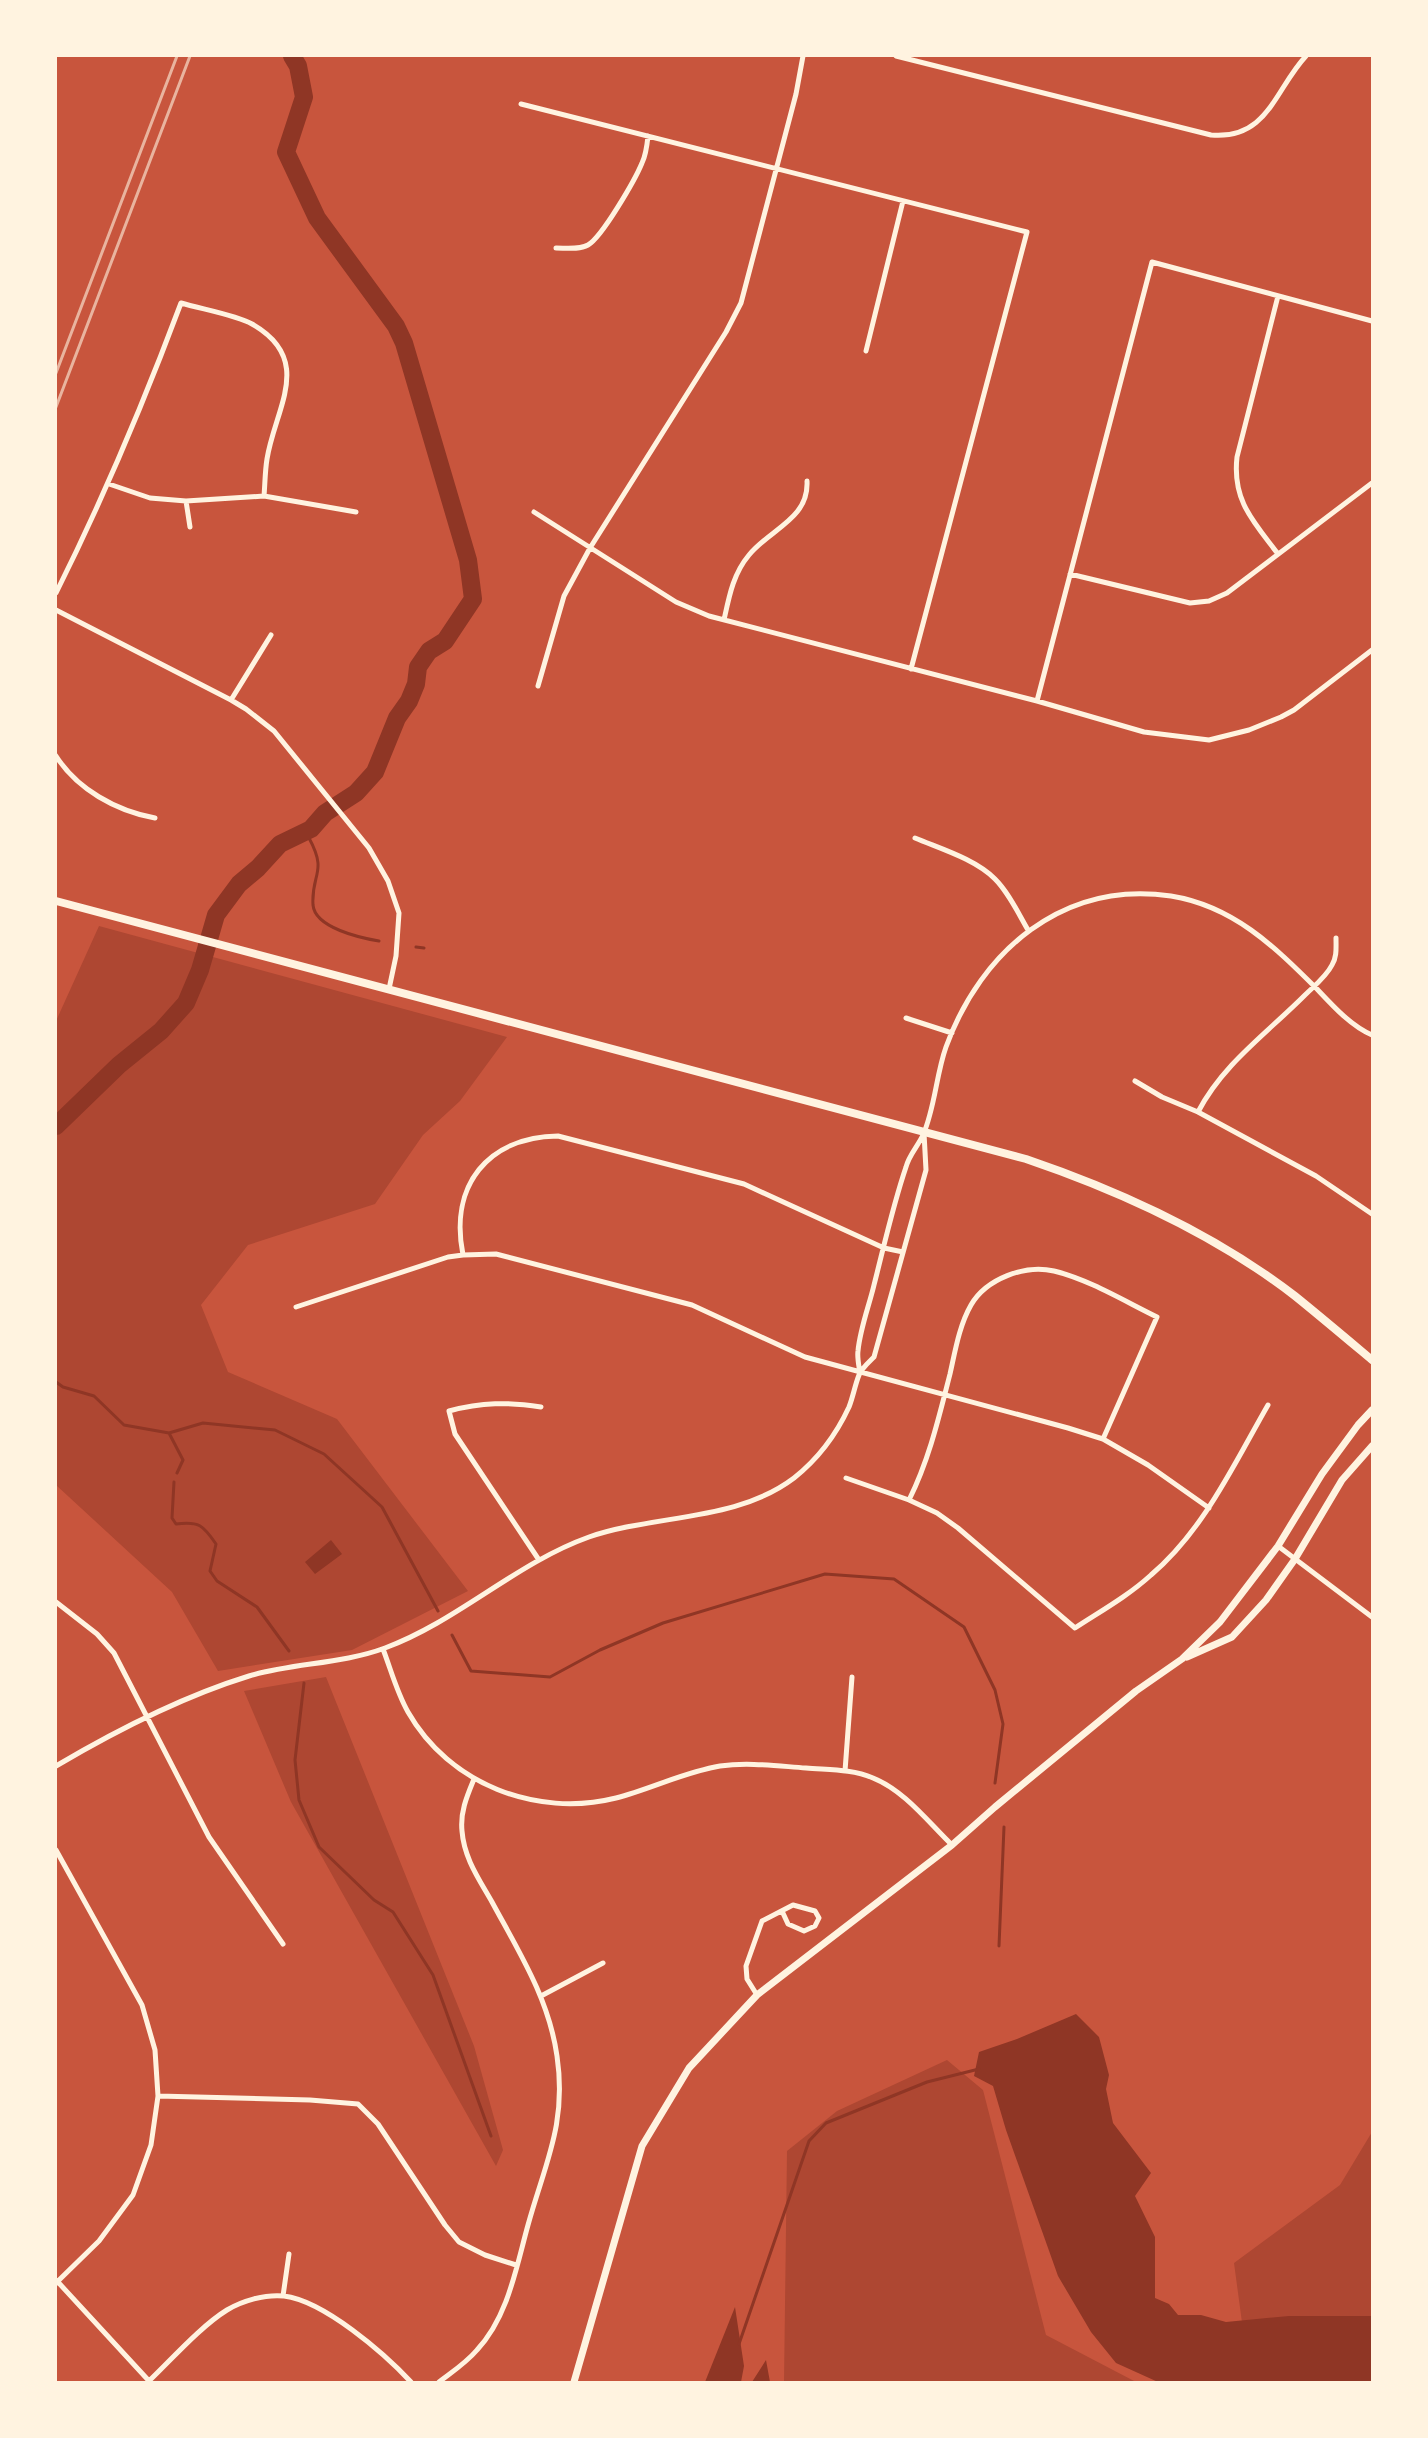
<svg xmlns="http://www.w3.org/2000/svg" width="1428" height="2438" font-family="Karla,sans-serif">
	<rect width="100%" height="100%" fill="#c8553d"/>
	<path fill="#ae4732" d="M99 926 507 1037 460 1101 423 1135 375 1204 248 1245 201 1305 228 1372 337 1419 468 1591 352 1650 218 1671 172 1592 56 1485V1021Z
		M326 1677 474 2046 503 2150 496 2166 291 1802 244 1691Z
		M947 2060 983 2090 1046 2335 1136 2382H784L787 2151 837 2111Z
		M1372 2132V2382H1250L1234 2263 1340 2185Z"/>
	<path fill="#8f3625" d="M331 1540 342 1554 315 1574 305 1562Z
		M1076 2014 1099 2037 1109 2075 1106 2089 1113 2123 1151 2173 1135 2196 1155 2237V2298L1169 2304 1178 2315H1201L1226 2322 1289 2316H1372V2382H1158L1116 2363 1091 2332 1058 2276 1006 2130 993 2086 974 2076 979 2052 1017 2039Z
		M735 2307 744 2366 741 2382H705Z
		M766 2360 770 2382H752Z"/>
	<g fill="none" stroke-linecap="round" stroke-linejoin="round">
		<path stroke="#8f3625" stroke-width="3" d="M311 829 309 838C328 873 311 873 313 905 315 928 361 938 379 941
			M416 947 424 948
			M56 1382 63 1387 94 1396 124 1425 169 1433 183 1460 177 1473
			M169 1433 203 1423 275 1430 324 1454 382 1507 438 1611
			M174 1482 172 1518 176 1524C199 1521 203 1525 216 1544L210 1571 217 1581 257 1607 289 1651
			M452 1635 471 1671 550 1677 600 1650 663 1623 825 1574 894 1579 964 1627 995 1690 1003 1724 995 1783
			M304 1683 295 1760 299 1800 319 1847 374 1900 393 1912 433 1975 491 2136
			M999 1946 1004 1827
			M739 2344 809 2141 826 2123 927 2082 979 2069"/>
		<path stroke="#8f3625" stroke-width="18" d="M56 1126 119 1065 161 1031 186 1003 200 970 216 915 239 884 258 868 280 844 311 829 325 813 356 793 375 772 397 718 409 701 416 684 418 667 429 651 445 641 473 599 468 560 404 343 396 326 317 218 286 152 304 97 298 66 292 56"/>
		<path stroke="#fff3e0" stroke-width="5" d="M896 56 1211 135C1268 140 1275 89 1306 56
			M521 104 1027 232 911 669
			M556 248C566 248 579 250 588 245 602 237 635 180 642 163 646 155 647 146 648 136
			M1278 296 1237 457C1232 501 1254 522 1278 554
			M866 351 903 201
			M109 484 150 498 186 501 264 496 356 512
			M186 501 190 527
			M534 512 676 602 709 616 1037 701 1144 732 1209 740 1249 730 1281 717 1294 710 1372 650
			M1070 574 1190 603 1209 601 1227 593 1372 483
			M56 593C103 499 144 402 181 303 201 309 236 315 252 324 315 360 275 408 267 459 265 471 265 484 264 496
			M56 610 231 700 246 709 274 731 369 848 388 881 399 913 396 956 389 989
			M724 620C729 597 733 574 749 555 770 529 809 519 807 481
			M538 686 564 596 590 548 726 332 741 303 796 94 803 56
			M231 700 271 635
			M1037 701 1152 262 1372 321
			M56 756C77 789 116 811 155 818
			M915 838C941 849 975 859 995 879 1009 893 1018 913 1028 930
			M906 1018 952 1033
			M1135 1081 1162 1097 1198 1112 1316 1176 1372 1214
			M1198 1112C1223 1064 1266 1034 1304 996 1313 987 1326 977 1332 965 1337 957 1336 948 1336 938
			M463 1255C449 1185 488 1137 558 1136L744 1184 884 1248 903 1252
			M296 1307 448 1257 463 1255 496 1254 692 1305 805 1357 1068 1428 1103 1439 1148 1465 1209 1508
			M860 1373C859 1366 857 1358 858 1351 860 1329 869 1306 874 1285 884 1246 893 1205 906 1167 909 1155 918 1146 923 1135 935 1108 936 1075 946 1047 981 951 1063 880 1171 896 1233 906 1274 946 1317 989 1333 1006 1351 1026 1372 1035
			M846 1478 909 1500 937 1513 958 1528 1075 1628C1101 1611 1128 1596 1151 1575 1204 1530 1234 1464 1268 1405
			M909 1500C929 1460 939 1417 950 1374 955 1352 959 1326 971 1305 986 1279 1025 1264 1054 1271 1088 1279 1126 1302 1157 1317L1103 1439
			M1278 1546 1372 1617
			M539 1560 455 1434 449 1411C482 1402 508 1402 541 1407
			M56 1602 97 1634 114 1653 209 1837 283 1944
			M383 1649C391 1670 397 1693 408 1712 449 1784 536 1818 616 1798 651 1789 684 1772 720 1766 748 1762 777 1766 806 1768 828 1770 852 1769 873 1778 905 1791 928 1822 952 1845
			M56 1766C117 1730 181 1697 249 1676 293 1663 342 1664 385 1648 458 1621 516 1563 589 1537 656 1514 736 1522 794 1478 818 1459 836 1435 849 1407 853 1397 855 1385 859 1375 862 1368 869 1362 874 1357L926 1170 924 1133
			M845 1771 852 1677
			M56 1850 142 2005 155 2050 158 2096 151 2145 133 2195 99 2241 56 2283
			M757 1995 747 1979 746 1966 762 1921 793 1905 815 1911 819 1918 815 1926 804 1931 788 1924 782 1911
			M541 1996 603 1963
			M158 2096 310 2100 358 2104 378 2124 445 2225 459 2242 485 2255 516 2265
			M57 2281 150 2382
			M283 2296 289 2254
			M149 2381C171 2360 201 2326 227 2310 242 2301 265 2294 284 2296 324 2301 384 2353 411 2382
			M439 2382C452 2372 466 2363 477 2350 508 2317 516 2268 528 2225 545 2163 567 2124 557 2056 549 1999 519 1952 492 1902 479 1879 464 1858 462 1831 460 1812 467 1796 474 1779"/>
		<path stroke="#fff3e0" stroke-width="7" d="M1187 1657 1232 1637 1266 1600 1295 1559 1342 1480 1372 1446
			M574 2382 642 2146 689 2068 757 1995 952 1845 995 1807 1136 1691 1182 1659 1220 1622 1278 1546 1322 1474 1358 1425 1372 1410"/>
		<path stroke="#fff3e0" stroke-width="8" d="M56 901 1026 1159C1120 1191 1216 1235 1295 1296 1321 1317 1347 1339 1372 1360"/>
		<path stroke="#e9b49f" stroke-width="3" d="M56 373 177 56
			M56 407 190 56"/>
	</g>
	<rect width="1428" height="2438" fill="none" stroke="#fff3e0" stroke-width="114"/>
</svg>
